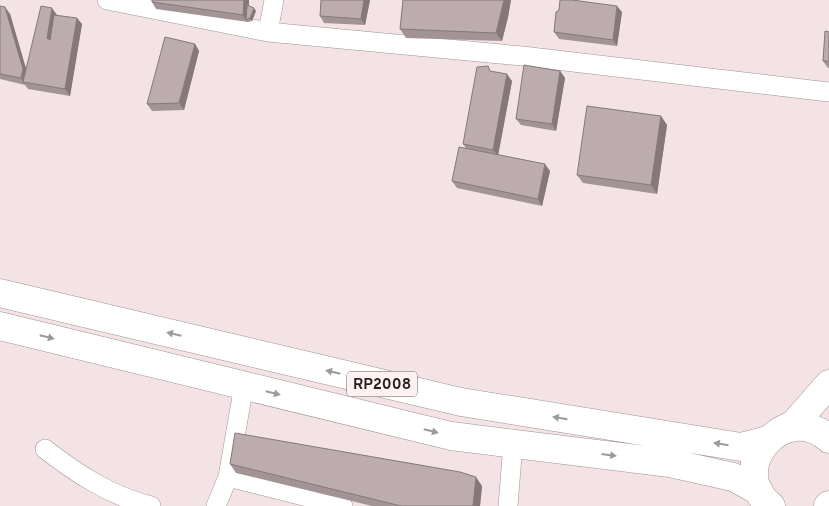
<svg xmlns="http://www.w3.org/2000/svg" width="829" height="506" font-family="Overpass,sans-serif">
	<rect width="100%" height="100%" fill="#f3e3e4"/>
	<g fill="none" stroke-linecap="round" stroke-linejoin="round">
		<g stroke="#a19293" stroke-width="20">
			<path id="minor" d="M107 0 268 32 522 56 829 92
				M268 32 274 0
				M45 449C77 474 111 496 151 506
				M228 477 343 506
				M216 506 228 477 244 385
				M508 506 513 444"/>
		</g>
		<g stroke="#a19293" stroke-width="29">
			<path id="highway" d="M0 293 461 402 741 447 768 440
				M0 326 451 436 670 463 733 477 759 491
				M780 431 794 424 829 384
				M771 506C724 470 784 398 829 439
				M828 506 829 505"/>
		</g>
		<use href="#minor" stroke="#fff" stroke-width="19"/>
		<use href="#highway" stroke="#fff" stroke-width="28"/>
	</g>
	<path fill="#a29495" d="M152 0H249V6L256 11 252 21 248 22 156 9 152 2Z
		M321 0H370L365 25 324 23 320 16Z
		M403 0H511L508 17 502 41 406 38 400 29Z
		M0 6 10 14 26 70 57 15 82 24 70 96 28 89 25 85 0 79Z
		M622 12 617 46 559 39 554 32Z
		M829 32V68H828L823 61Z
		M195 44 199 51 184 110 152 111 147 104Z
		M492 71 512 81 498 155 550 171 542 206 457 188 452 181 466 148 463 144Z
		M560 71 565 78 556 131 521 125 516 119Z
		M661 116 667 125 657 194 583 183 577 175Z
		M230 464 482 486 480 506H372L236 473Z"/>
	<path fill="#847879" d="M244 0H249L248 19 246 20 243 15Z
		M364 0H370L365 25 361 19Z
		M504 0H511L508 17 502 41 496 33Z
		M617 6 622 12 617 46 613 40Z
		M5 7 10 14 28 75 23 82 25 85 21 78Z
		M52 8 57 15 52 45 47 38Z
		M254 8 256 11 252 21 250 18Z
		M77 18 82 24 70 96 65 89Z
		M195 44 199 51 184 110 179 103Z
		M560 71 565 78 556 131 552 124Z
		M507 74 512 81 498 156 493 150Z
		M661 116 667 125 657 194 651 185Z
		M545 164 550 171 542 206 538 199Z
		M476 477 482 486 480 506H473Z"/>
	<path fill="#bcacad" stroke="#847879" d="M152 0H244L243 15 152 2Z
		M321 0H364L361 19 320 16Z
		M403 0H504L496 33 400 29Z
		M560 0H572L617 6 613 40 554 32 556 12 559 10Z
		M247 5 254 8 250 18 246 20Z
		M0 6 5 7 23 69 21 78 0 74Z
		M41 6 52 8 47 38 50 40 54 15 77 18 65 89 23 82Z
		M825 31 829 32V61H823Z
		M165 37 195 44 179 103 147 104Z
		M524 65 560 71 552 124 516 119Z
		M488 66 490 71 507 74 493 150 463 144 477 67Z
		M587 106 661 116 651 185 577 175Z
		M459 147 545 164 538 199 452 181Z
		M235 433 460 472 476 477 473 506H401L230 464Z"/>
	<defs><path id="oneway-solid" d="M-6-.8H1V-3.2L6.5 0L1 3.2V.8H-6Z" transform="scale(1.25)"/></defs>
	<g fill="#9c9a9a">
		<use href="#oneway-solid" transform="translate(174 334) rotate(-167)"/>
		<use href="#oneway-solid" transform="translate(47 337) rotate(14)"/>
		<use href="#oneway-solid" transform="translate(333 372) rotate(-167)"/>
		<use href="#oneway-solid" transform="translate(273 393) rotate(14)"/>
		<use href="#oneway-solid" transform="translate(560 418) rotate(-171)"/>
		<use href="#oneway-solid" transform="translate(431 431) rotate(14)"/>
		<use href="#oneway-solid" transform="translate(721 444) rotate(-171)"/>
		<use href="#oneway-solid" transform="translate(609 455) rotate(7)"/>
	</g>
	<g text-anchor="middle" stroke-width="4" stroke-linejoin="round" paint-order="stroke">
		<rect fill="#fef1f2" stroke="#655d5e" stroke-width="1" x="347" y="371.5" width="70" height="25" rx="4"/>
		<g font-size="15" font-weight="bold" fill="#241e1e">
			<text x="382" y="389">RP2008</text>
		</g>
	</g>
</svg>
